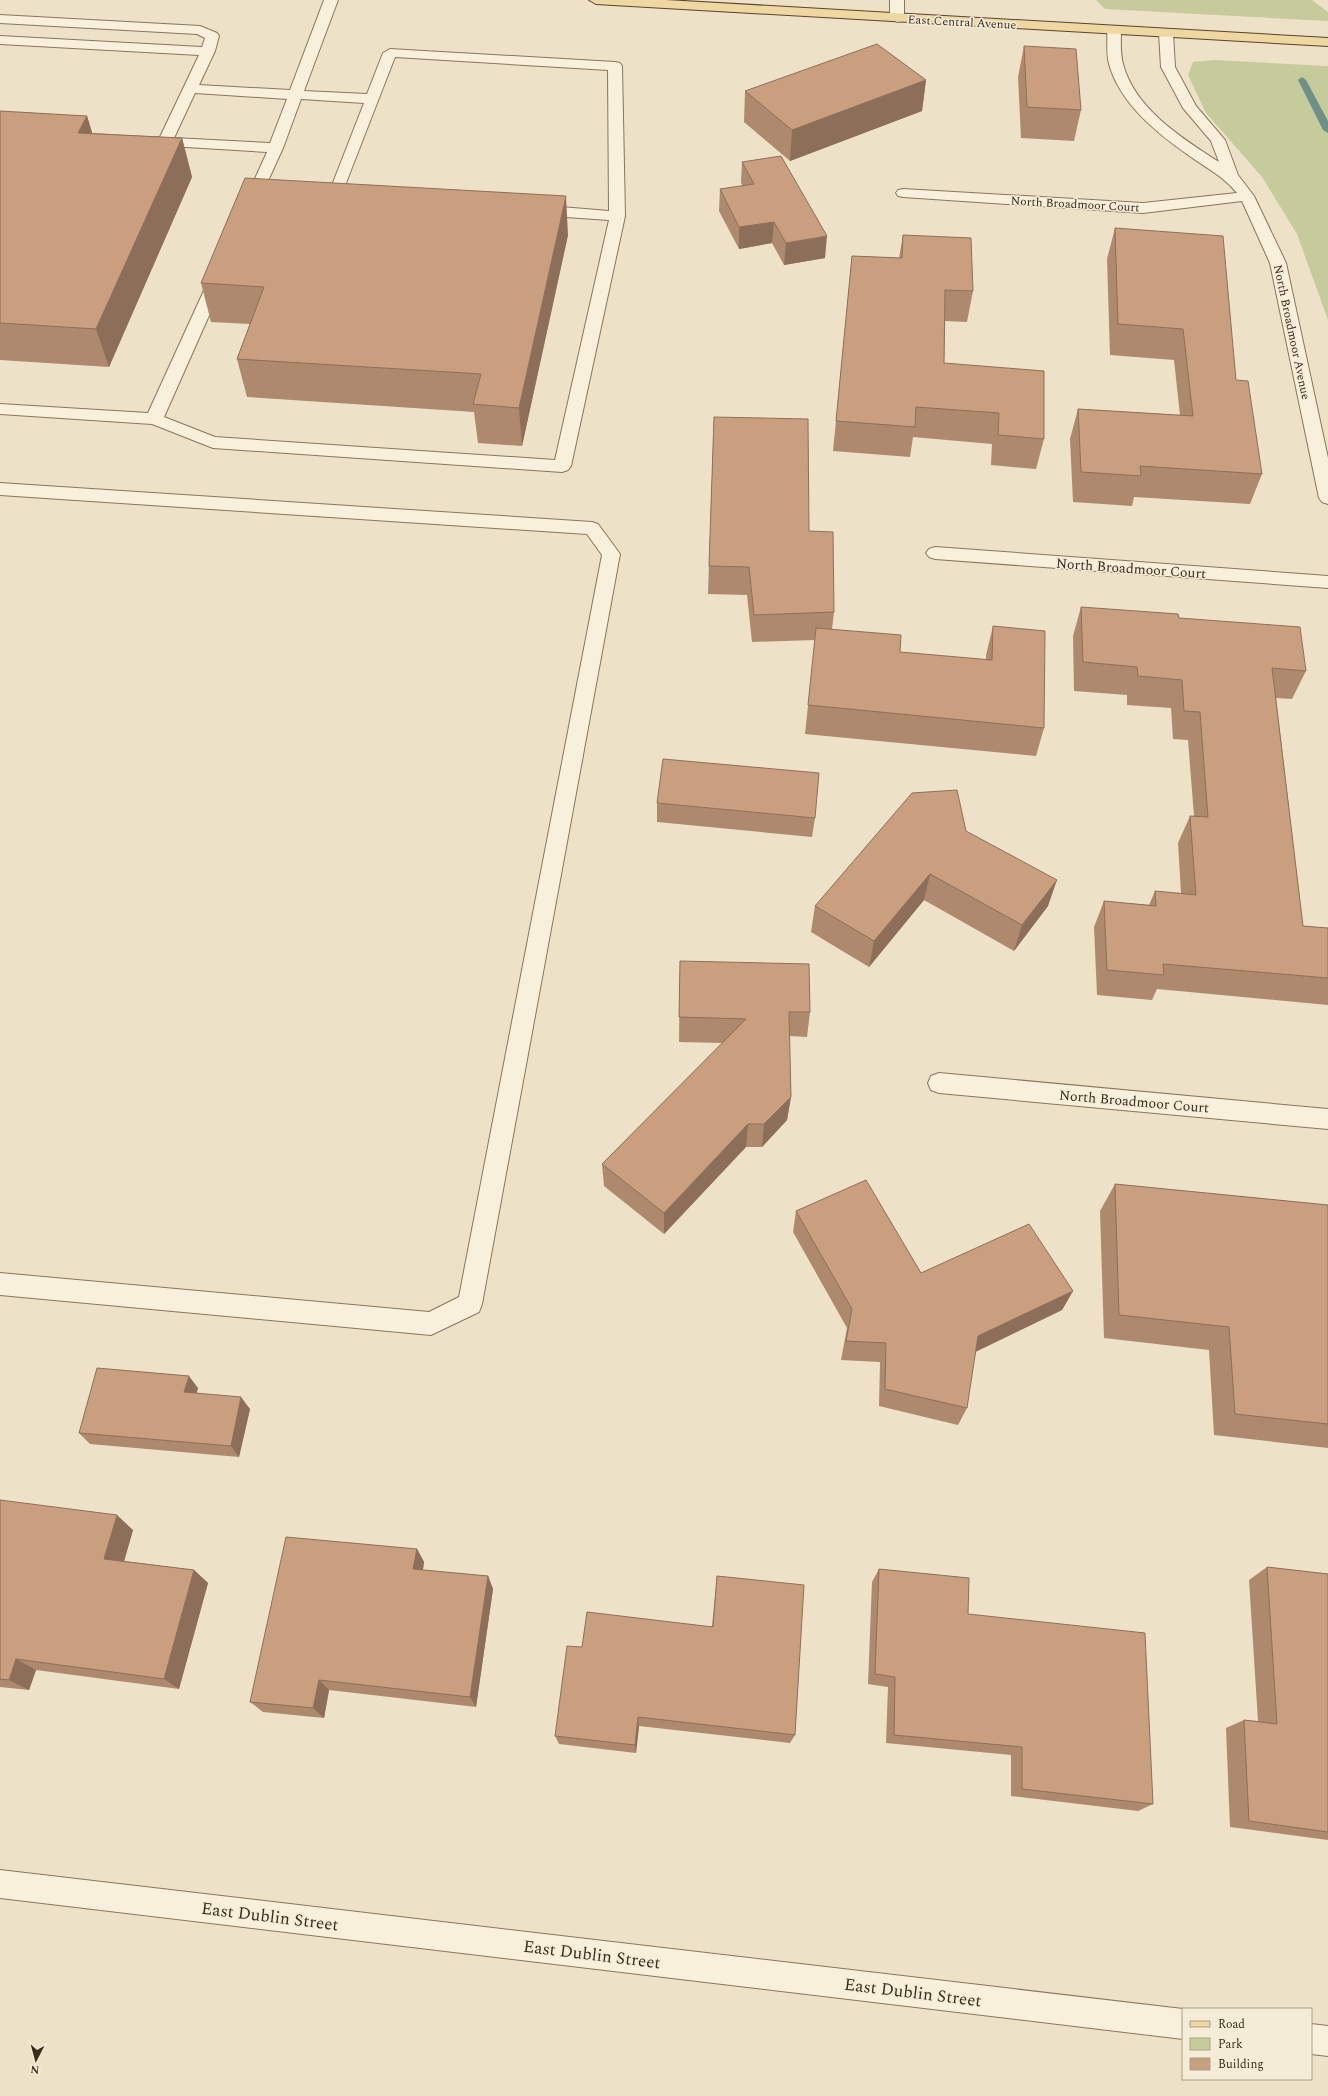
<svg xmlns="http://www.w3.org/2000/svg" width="1328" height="2096" font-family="Spectral,serif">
	<rect width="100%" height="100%" fill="#ede2c8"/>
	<path fill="#c6cb9c" d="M1096 0H1312L1328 12V21L1105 9Z
		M1214 60 1328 66V320L1297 234 1262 177 1206 113 1188 75 1193 62Z"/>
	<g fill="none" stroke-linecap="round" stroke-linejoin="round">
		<path fill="#6f9088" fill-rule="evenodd" d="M1302 77 1306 80 1328 121V133L1323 130 1298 80Z"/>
		<g stroke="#89755d" stroke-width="2">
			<path id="minor" d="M324 0H338L304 91 367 94 383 53 390 49 615 62 620 63 622 66 625 216 571 466 568 470 562 472 213 448 152 424 0 414V404L148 413 211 275 213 272H225L227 275 164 417 215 437 555 460 609 220 537 215 532 213 529 210 532 207 537 205 609 211 608 70 395 57 339 201H329L327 198 364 103 301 99 283 148 257 205 255 208H245L243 205 267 152 153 145 148 144 146 141 148 138 160 137 199 55 0 44V36L202 47 205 38 197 34 0 23V15L200 26 217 33 219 36 215 51 199 85 290 90ZM195 93 287 99 270 143 174 138Z
				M890 0H904V18L902 21 897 22 890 18Z
				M1114 26 1121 30C1121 41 1120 53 1123 64 1135 109 1182 138 1219 162L1211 141 1183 108 1161 67 1159 33 1161 30H1171L1173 33 1175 67 1196 106 1225 140 1238 175 1254 196 1286 263 1328 458V504L1322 502 1319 498 1270 263 1242 201 1143 213 903 197 898 196 896 193 898 190 903 189 1143 203 1237 193C1223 176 1208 169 1191 157 1158 134 1120 104 1109 64 1106 53 1108 41 1107 30Z
				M0 483 592 522 598 524 620 554 482 1304 479 1312 431 1335 0 1295V1273L429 1312 459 1297 602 555 587 534 0 495Z
				M935 547 1328 576V588L935 559 929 557 926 553 929 549Z
				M939 1073 1328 1109V1129L939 1093 931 1090 928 1083 931 1076Z
				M0 1870 1183 2009V2039L0 1898Z
				M1311 2024 1328 2026V2056L1311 2054Z"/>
		</g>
		<g stroke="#574331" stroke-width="2">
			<path id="major" d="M589 0H666L1328 38V46L596 4Z"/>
		</g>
		<use href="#minor" fill="#f8f0db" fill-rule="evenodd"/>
		<use href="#major" fill="#efd7a1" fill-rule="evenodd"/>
	</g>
	<path fill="#ae896d" d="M1024 46 1081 110 1074 141 1021 138 1018 77Z
		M926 80 922 111 790 161 744 122 745 91Z
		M0 111 87 116 92 133 182 138 192 177 109 367 0 360Z
		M742 162 825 258 784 265 772 243 739 249 719 211 720 189 743 186 741 183Z
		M1115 228 1236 380 1262 474 1250 504 1134 497 1132 506 1073 502 1070 439 1078 409 1180 415 1174 360 1110 355 1107 259Z
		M568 235 522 446 478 443 474 412 247 397 237 359 250 324 211 322 201 283Z
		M903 235 973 291 967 322 945 321 944 363 1044 439 1036 469 991 465 992 444 913 437 910 457 833 451 852 256 899 258Z
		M714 417 809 531 834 612 832 629 900 652 986 660V655L993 626 1044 728 1036 756 805 734 815 640 752 642 747 595 708 594Z
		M1081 607 1179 618 1306 671 1292 699 1276 698 1303 926 1328 928V1005L1157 989 1152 1000 1097 995 1094 927 1104 901 1149 905 1155 891 1181 893 1178 843 1190 816H1194L1188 740 1173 739 1171 708 1127 705V695L1074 691 1073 636Z
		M657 803 815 818 812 837 657 822Z
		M966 831 1048 906 1014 951 924 900 869 967 811 932 815 906Z
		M680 961 810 1012 807 1037 789 1036 791 1097 787 1120 762 1147H746L664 1234 604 1186 602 1164 723 1043 679 1042Z
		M1115 1184 1328 1205V1448L1214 1435 1209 1350 1104 1338 1100 1211Z
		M796 1211 921 1273 1073 1291 1062 1310 975 1352 967 1408 958 1425 879 1406 880 1362 841 1360 847 1328 793 1232Z
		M198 1388 196 1393 250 1409 239 1457 90 1444 79 1433Z
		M0 1500 133 1530 124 1561 194 1570 208 1583 179 1689 36 1670 29 1690 0 1687Z
		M417 1549 424 1562 423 1570 488 1576 493 1589 476 1707 329 1690 324 1718 263 1712 250 1702Z
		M1267 1567 1328 1574V1840L1230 1827 1226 1728 1244 1720 1258 1721 1249 1580Z
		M879 1569 968 1614 1153 1804 1138 1811 1011 1796V1755L886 1743 888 1687 868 1684 872 1582Z
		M717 1576 795 1735 790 1743 639 1726 636 1753 559 1744 555 1736 582 1647 712 1626Z"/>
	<path fill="#8d6f59" d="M926 80 922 111 790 161 792 130Z
		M87 116 99 155 78 133Z
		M182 138 192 177 109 367 96 329Z
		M566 196 568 235 522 446 519 408Z
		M774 222 772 243 739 249V227Z
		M827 236 825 258 784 265 786 243Z
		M930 874 924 900 869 967 874 941Z
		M1057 880 1048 906 1014 951 1022 925Z
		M791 1097 787 1120 762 1147 764 1124Z
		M748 1124 746 1147 664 1234V1213Z
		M1073 1291 1062 1310 969 1355 978 1336Z
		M189 1376 198 1388 194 1404 184 1392Z
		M241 1397 250 1409 239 1457 231 1446Z
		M117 1515 133 1530 121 1572 104 1559Z
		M417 1549 424 1562 421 1582 413 1569Z
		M194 1570 208 1583 179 1689 164 1679Z
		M488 1576 493 1589 476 1707 470 1697Z
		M16 1659 36 1670 29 1690 9 1680Z
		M319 1680 329 1690 324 1718 313 1708Z
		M638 1717 639 1726 636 1753 635 1745Z"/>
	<path fill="#ca9f7f" stroke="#8d6f59" d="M877 44 926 80 792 130 745 91Z
		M1024 46 1076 49 1081 110 1027 107Z
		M0 111 87 116 78 133 182 138 96 329 0 323Z
		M781 156 827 236 786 243 774 222 739 227 720 189 754 184 742 162Z
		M245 178 566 196 519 408 473 404 481 374 237 359 264 287 201 283Z
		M1115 228 1223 236 1236 380 1248 381 1262 474 1140 466 1141 476 1081 472 1078 409 1193 416 1183 329 1118 324Z
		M903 235 971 238 973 291 945 290 944 363 1044 371V439L998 435 999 413 916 407 915 427 836 421 852 256 902 258Z
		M714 417 808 419 809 531 833 532 834 612 754 615 749 567 709 566Z
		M1081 607 1178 614 1179 618 1300 627 1306 671 1272 668 1303 926 1328 928V978L1163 964 1164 975 1107 970 1104 901 1156 906 1155 891 1196 895 1190 816 1208 817 1200 712 1184 711 1182 680 1138 676 1137 667 1083 662Z
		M993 626 1045 631 1044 728 808 705 816 628 901 635 900 652 992 660Z
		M663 759 819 773 815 818 657 803Z
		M957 790 966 831 1057 880 1022 925 930 874 874 941 815 906 912 793Z
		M680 961 809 964 810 1012H789L791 1097 764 1124H748L664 1213 602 1164 746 1019 679 1017Z
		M866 1180 921 1273 1029 1224 1073 1291 978 1336 967 1408 885 1389 886 1343 846 1341 852 1309 796 1211Z
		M1115 1184 1328 1205V1424L1235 1414 1229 1327 1119 1315Z
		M97 1368 189 1376 184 1392 241 1397 231 1446 79 1433Z
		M0 1500 117 1515 104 1559 194 1570 164 1679 16 1659 9 1680 0 1679Z
		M286 1537 417 1549 413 1569 488 1576 470 1697 319 1680 313 1708 250 1702Z
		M1267 1567 1328 1574V1832L1249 1821 1244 1720 1277 1724Z
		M879 1569 969 1578 968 1614 1145 1633 1153 1804 1022 1789V1747L894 1735 895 1677 875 1674Z
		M717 1576 804 1585 795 1735 638 1717 635 1745 555 1736 567 1646 582 1647 587 1612 713 1627Z"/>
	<g text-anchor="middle" stroke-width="3" stroke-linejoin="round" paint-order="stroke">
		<g font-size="12" fill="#3a2d20" stroke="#f5ecd7">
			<text transform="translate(962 22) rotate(3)" y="4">East Central Avenue</text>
			<text transform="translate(1075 204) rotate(3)" y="4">North Broadmoor Court</text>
			<text transform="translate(1292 332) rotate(78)" y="4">North Broadmoor Avenue</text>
		</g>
		<g font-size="14" fill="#3a2d20" stroke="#f5ecd7">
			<text transform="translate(1131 568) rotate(4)" y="5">North Broadmoor Court</text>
			<text transform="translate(1134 1101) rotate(5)" y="5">North Broadmoor Court</text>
		</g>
		<g font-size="17" fill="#3a2d20" stroke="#f5ecd7">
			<text transform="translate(270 1916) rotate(7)" y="6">East Dublin Street</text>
			<text transform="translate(592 1954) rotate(7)" y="6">East Dublin Street</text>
			<text transform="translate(913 1992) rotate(7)" y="6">East Dublin Street</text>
		</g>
	</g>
	<rect x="1182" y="2008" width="130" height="72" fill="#f5ecd7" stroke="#aaa08e"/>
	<rect x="1190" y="2021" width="20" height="6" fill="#efd7a1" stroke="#aaa08e"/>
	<text x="1218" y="2028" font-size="12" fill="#3a2d20">Road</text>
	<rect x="1190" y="2038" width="20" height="12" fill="#c6cb9c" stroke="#aaa08e"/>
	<text x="1218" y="2048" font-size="12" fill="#3a2d20">Park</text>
	<rect x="1190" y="2058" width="20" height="12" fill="#ca9f7f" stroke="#aaa08e"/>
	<text x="1218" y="2068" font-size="12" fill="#3a2d20">Building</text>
	<g transform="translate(36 2060) rotate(186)" stroke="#f5ecd7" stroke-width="3" paint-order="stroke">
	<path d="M0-3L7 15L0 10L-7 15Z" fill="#3a2d20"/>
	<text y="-6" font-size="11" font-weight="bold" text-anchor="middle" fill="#3a2d20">N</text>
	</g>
</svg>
